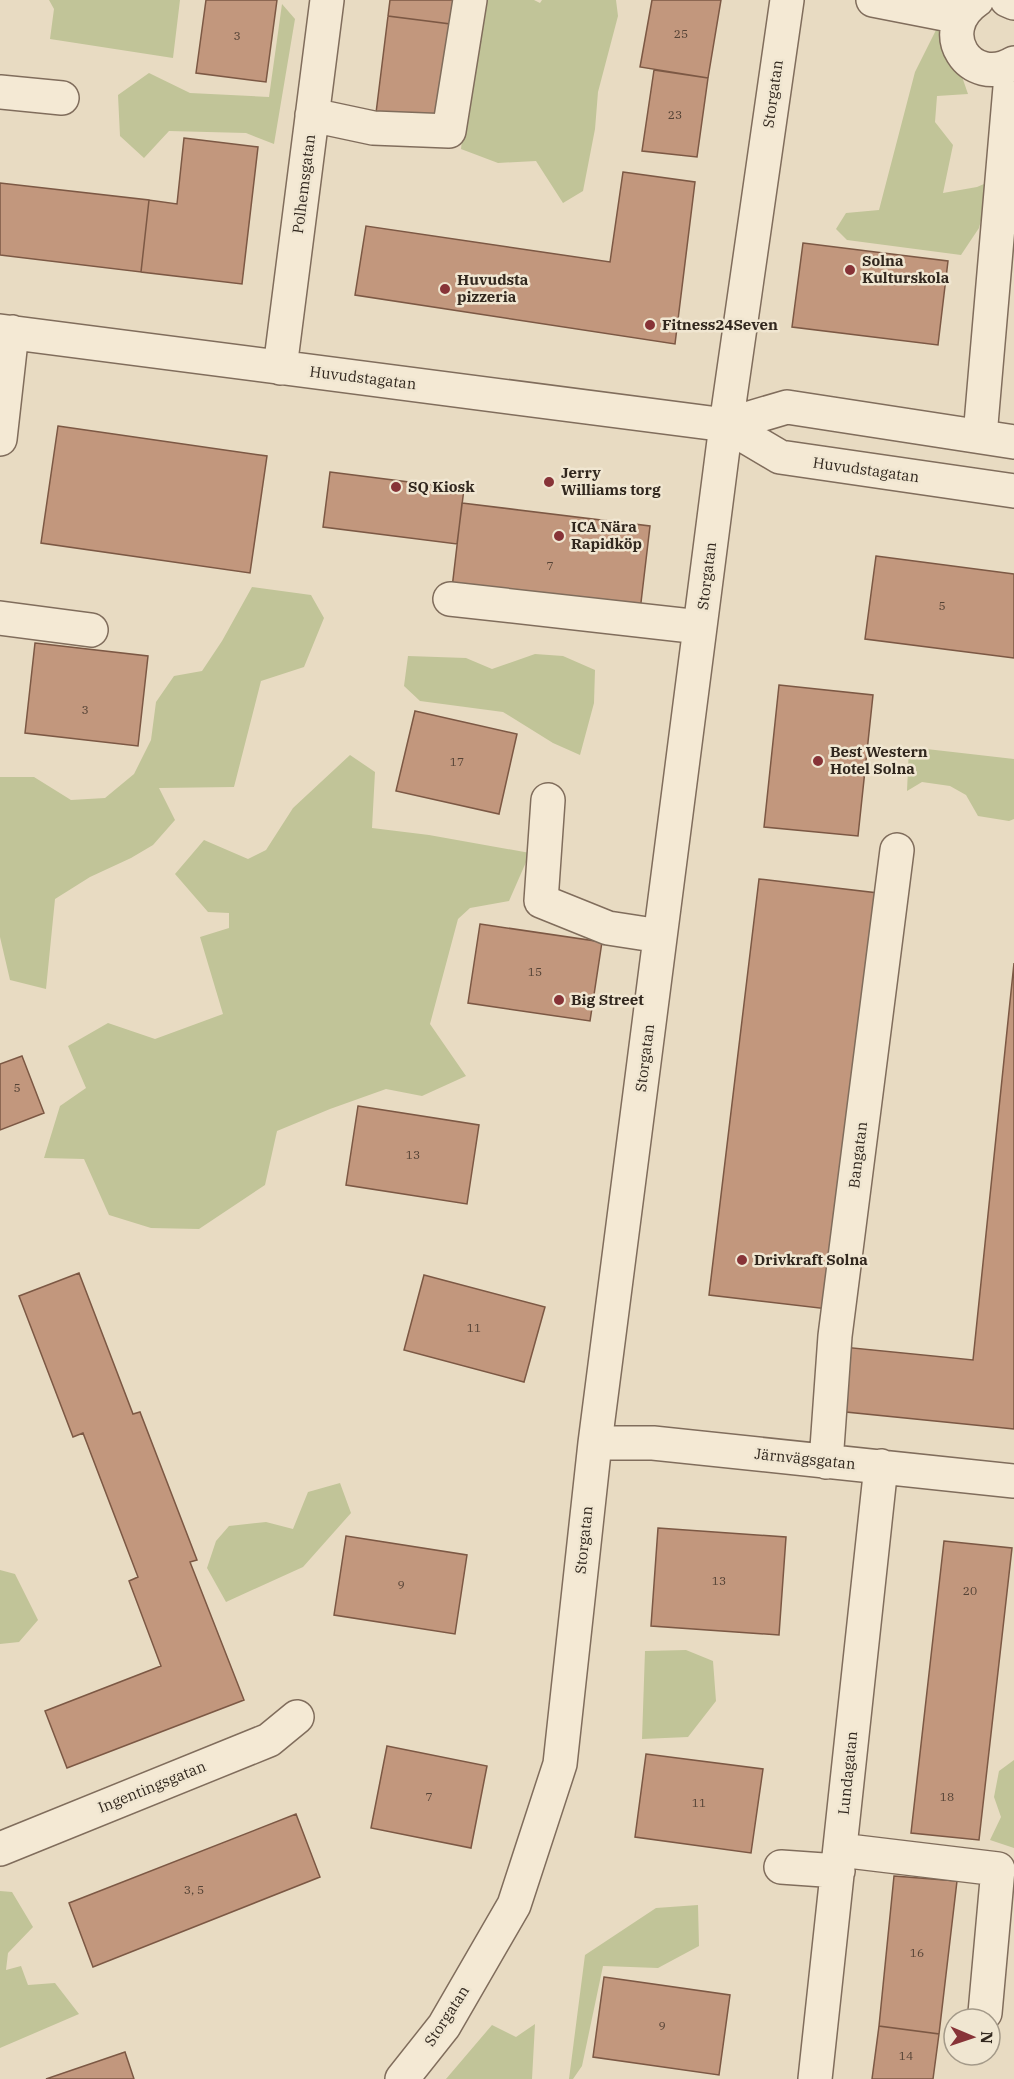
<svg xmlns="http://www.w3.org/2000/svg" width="1014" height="2079" font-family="'IBM Plex Serif',serif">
	<rect width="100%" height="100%" fill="#e8dbc2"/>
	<path fill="#c1c498" d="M49 0H180L173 58 50 39 54 9Z
		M477 0H534L540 3 542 0H616L618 16 598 92 595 129 583 191 563 203 536 161 498 163 461 149Z
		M282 4 295 19 274 144 246 133 169 131 144 158 120 136 118 95 149 73 190 93 269 97Z
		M937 28 958 65 968 94 937 96 935 122 953 145 943 193 977 187 991 181 979 228 961 255 847 240 836 229 846 213 879 210 915 72Z
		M252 587 311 595 324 618 304 667 261 681 234 787 159 788 175 820 153 845 131 858 90 877 55 899 46 989 10 980 0 937V777H34L71 800 105 798 134 774 151 740 156 702 174 676 202 671 222 641Z
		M535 654 563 656 595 670 594 703 580 755 553 743 503 712 420 701 404 686 408 656 466 658 492 669Z
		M909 747 1014 759V819L1009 821 978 816 966 795 950 786 922 782 907 791Z
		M350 755 375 772 372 828 429 835 530 853 509 901 470 908 458 919 430 1024 466 1076 422 1096 386 1089 330 1109 277 1131 265 1185 199 1229 151 1228 109 1215 84 1159 44 1158 60 1106 86 1088 68 1046 108 1023 155 1039 223 1014 200 937 229 928V913L208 912 175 874 204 840 248 859 266 850 293 808Z
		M340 1483 351 1513 303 1567 226 1602 207 1568 216 1541 229 1526 266 1522 293 1529 308 1492Z
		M0 1570 15 1574 38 1620 19 1642 0 1644Z
		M686 1650 713 1661 716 1701 688 1737 642 1739 645 1651Z
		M1014 1760V1848L990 1840 1001 1817 994 1797 999 1771Z
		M0 1891 12 1892 33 1927 8 1953 6 1970 21 1966 28 1985 55 1983 79 2014 0 2048Z
		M698 1905 699 1946 658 1968 603 1966 582 2066 573 2079H569L585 1955 656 1908Z
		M535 2024 532 2079H446L492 2025 516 2037Z"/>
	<path fill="#c2977d" stroke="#7c5844" stroke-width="1.5" d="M206 0H277L266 82 196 73Z
		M390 0H461L458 25 388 16Z
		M652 0H721L708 78 640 67Z
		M388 16 458 25 445 122 376 113Z
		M654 70 708 78 697 157 642 151Z
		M184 138 258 147 242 284 141 272 149 200 177 204Z
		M623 172 695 182 675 344 355 295 366 226 610 262Z
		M0 183 149 200 141 272 0 255Z
		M803 243 948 261 938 345 792 327Z
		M58 426 267 456 250 573 41 543Z
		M330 472 464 489 457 544 323 527Z
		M462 503 650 526 640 611 452 588Z
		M876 556 1014 574V658L865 639Z
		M35 643 148 656 138 746 25 733Z
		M779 685 873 695 858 836 764 827Z
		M415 711 517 734 499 814 396 791Z
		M759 879 878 893 828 1309 709 1295Z
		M480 924 602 942 590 1021 468 1003Z
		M1014 963V1429L836 1411 843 1347 973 1360Z
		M22 1056 44 1113 0 1130V1064Z
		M358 1106 479 1125 467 1204 346 1185Z
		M79 1273 133 1414 140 1412 197 1560 190 1562 244 1700 67 1768 45 1711 161 1666 129 1581 138 1577 83 1433 73 1437 19 1296Z
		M424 1275 545 1307 524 1382 404 1350Z
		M658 1528 786 1537 779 1635 651 1626Z
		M346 1536 467 1555 455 1634 334 1615Z
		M944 1541 1012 1548 979 1840 911 1833Z
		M387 1746 487 1766 471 1848 371 1828Z
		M646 1754 763 1769 751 1853 635 1837Z
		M296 1814 320 1877 93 1967 69 1903Z
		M894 1876 957 1881 939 2034 879 2026Z
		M604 1977 730 1995 719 2075 593 2057Z
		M879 2026 939 2034 933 2079H872Z
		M125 2052 134 2079H46Z"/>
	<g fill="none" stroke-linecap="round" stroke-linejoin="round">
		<g stroke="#806d5c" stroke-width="36">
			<path id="minor" d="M873 0 960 17
				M977 0C932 31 970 89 1014 63
				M1007 0 1014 3
				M0 92 62 98
				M312 115 373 128 449 131 470 0
				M0 331 726 425 780 457 1014 491
				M280 368 327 0
				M726 425 787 407 1014 442
				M980 436 1012 64
				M0 439 12 332
				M450 599 700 627
				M0 618 91 630
				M548 800 541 901 608 928 660 936
				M595 1443H653L1014 1481
				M826 1462 835 1336 897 850
				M0 1849 269 1740 297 1717
				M840 1850 998 1869 985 2013
				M781 1867 838 1871
				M402 2079 444 2026 514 1905 560 1764 595 1443 726 425 787 0
				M815 2079 881 1466"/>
		</g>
		<use href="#minor" stroke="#f4e9d4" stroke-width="33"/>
	</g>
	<g fill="#873337" stroke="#f0e6d1" stroke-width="2">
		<circle cx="850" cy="270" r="6"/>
		<circle cx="445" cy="289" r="6"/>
		<circle cx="650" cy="325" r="6"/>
		<circle cx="549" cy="482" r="6"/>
		<circle cx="396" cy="487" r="6"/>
		<circle cx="559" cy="536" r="6"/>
		<circle cx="818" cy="761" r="6"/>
		<circle cx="559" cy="1000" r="6"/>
		<circle cx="742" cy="1260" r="6"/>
	</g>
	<g text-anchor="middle" stroke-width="5" stroke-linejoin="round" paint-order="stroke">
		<g font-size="12" fill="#554336">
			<text x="681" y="38">25</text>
			<text x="237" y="40">3</text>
			<text x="675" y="119">23</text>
			<text x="550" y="570">7</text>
			<text x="942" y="610">5</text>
			<text x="85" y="714">3</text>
			<text x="457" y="766">17</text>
			<text x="535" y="976">15</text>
			<text x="17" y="1092">5</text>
			<text x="413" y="1159">13</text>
			<text x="474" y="1332">11</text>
			<text x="719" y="1585">13</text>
			<text x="401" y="1589">9</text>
			<text x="970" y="1595">20</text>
			<text x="429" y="1801">7</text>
			<text x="947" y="1801">18</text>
			<text x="699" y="1807">11</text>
			<text x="194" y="1894">3, 5</text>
			<text x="917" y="1957">16</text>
			<text x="662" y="2030">9</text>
			<text x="906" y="2060">14</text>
		</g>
		<g font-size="15" fill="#31271e" stroke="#f0e6d1">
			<text transform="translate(773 94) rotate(-82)" y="5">Storgatan</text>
			<text transform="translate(304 184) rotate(-83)" y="5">Polhemsgatan</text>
			<text transform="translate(363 378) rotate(7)" y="5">Huvudstagatan</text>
			<text transform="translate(866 470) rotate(8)" y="5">Huvudstagatan</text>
			<text transform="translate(707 576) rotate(-83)" y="5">Storgatan</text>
			<text transform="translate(645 1058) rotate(-83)" y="5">Storgatan</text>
			<text transform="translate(858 1155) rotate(-83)" y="5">Bangatan</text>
			<text transform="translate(805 1459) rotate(6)" y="5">Järnvägsgatan</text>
			<text transform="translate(584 1540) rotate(-84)" y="5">Storgatan</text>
			<text transform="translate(848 1773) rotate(-84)" y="5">Lundagatan</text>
			<text transform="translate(152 1787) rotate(-22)" y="5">Ingentingsgatan</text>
			<text transform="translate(447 2016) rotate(-57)" y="5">Storgatan</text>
		</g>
		<g font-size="15" font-weight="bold" fill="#31271e" stroke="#f0e6d1" text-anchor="start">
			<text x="862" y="266">Solna<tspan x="862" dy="17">Kulturskola</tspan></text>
			<text x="457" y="285">Huvudsta<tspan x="457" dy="17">pizzeria</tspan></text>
			<text x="662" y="330">Fitness24Seven</text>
			<text x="561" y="478">Jerry<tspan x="561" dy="17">Williams torg</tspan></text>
			<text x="408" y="492">SQ Kiosk</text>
			<text x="571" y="532">ICA Nära<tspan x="571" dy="17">Rapidköp</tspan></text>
			<text x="830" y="757">Best Western<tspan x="830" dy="17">Hotel Solna</tspan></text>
			<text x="571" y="1005">Big Street</text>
			<text x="754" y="1265">Drivkraft Solna</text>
		</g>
	</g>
	<g transform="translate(972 2037) rotate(92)"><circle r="28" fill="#f0e6d1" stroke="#a49a89" stroke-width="1.5"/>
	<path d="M0-4.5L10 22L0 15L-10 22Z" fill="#873337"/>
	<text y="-9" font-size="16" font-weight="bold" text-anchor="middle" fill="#31271e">N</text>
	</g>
</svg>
